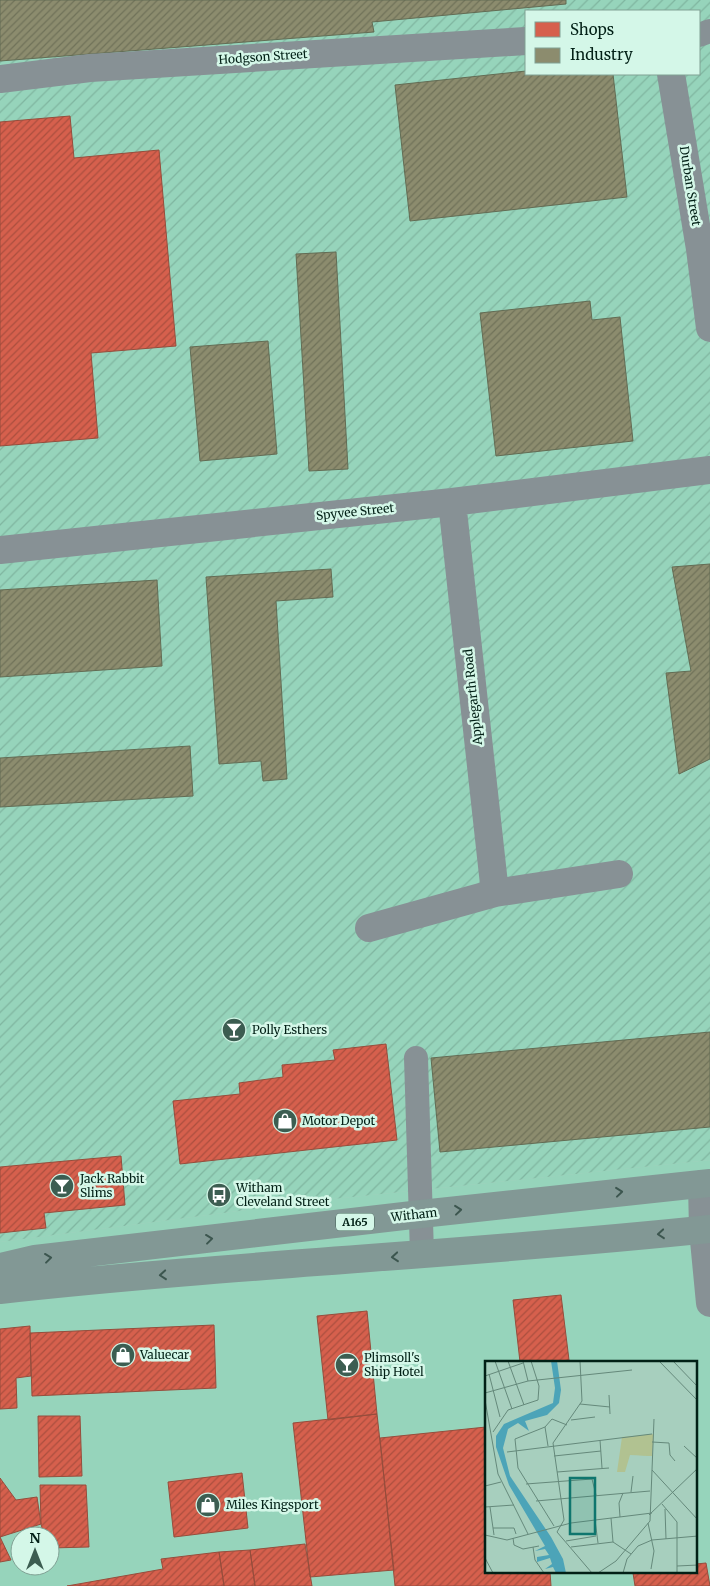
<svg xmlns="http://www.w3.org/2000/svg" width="710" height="1586" font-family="Merriweather,serif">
	<defs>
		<pattern id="industrial-furrows" width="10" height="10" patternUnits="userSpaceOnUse" patternTransform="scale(1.25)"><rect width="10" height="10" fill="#96d4bb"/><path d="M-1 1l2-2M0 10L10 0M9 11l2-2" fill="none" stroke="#80b6a0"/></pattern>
		<pattern id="shops-hatch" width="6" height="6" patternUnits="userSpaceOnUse" patternTransform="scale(1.25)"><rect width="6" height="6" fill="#d6604d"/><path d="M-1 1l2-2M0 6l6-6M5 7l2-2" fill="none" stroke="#ab4f3f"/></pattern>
		<pattern id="industry-hatch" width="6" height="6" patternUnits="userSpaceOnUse" patternTransform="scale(1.25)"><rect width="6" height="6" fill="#8c8c6e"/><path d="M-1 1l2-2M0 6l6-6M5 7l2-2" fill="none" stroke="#707259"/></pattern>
	</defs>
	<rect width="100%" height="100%" fill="#a7cfbe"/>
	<path fill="#96d4bb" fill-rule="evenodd" d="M710 1160V1586H0V1242L323 1200ZM486 1362H696V1572H486ZM20 1536H50V1566H20Z"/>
	<path fill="url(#industrial-furrows)" fill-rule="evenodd" d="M0 0H710V1160L323 1200 0 1242ZM526 11H699V74H526Z"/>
	<path fill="url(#shops-hatch)" stroke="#964d3c" d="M70 116 74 158 159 150 176 346 91 353 98 438 0 446V122Z
		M386 1044 397 1140 180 1164 173 1101 240 1094 239 1083 283 1077 282 1065 335 1060 333 1050Z
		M121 1156 125 1205 44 1213 46 1228 0 1233V1167Z
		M561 1295 569 1360 550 1362H520L513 1300Z
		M367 1311 377 1414 328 1420 317 1316Z
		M214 1325 216 1388 32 1396 30 1333Z
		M30 1326 31 1376 16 1378 17 1408 0 1409V1329Z
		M377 1414 394 1570 310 1577 293 1423Z
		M38 1416H80L82 1476 39 1477Z
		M486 1427V1572H550L551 1586H395L380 1438Z
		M242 1473 248 1528 174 1537 168 1482Z
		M0 1478 16 1500 37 1497 41 1524 0 1537 11 1560 0 1562Z
		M40 1485H86L89 1547 50 1548V1536H44L41 1524Z
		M305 1544 312 1586H255L250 1550Z
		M250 1550 255 1586H224L219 1552Z
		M219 1552 224 1586H67L163 1569 161 1559Z
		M706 1563 710 1586H635L633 1573 696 1572V1564Z"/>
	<path fill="url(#industry-hatch)" stroke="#636c54" d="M0 0H566V4L372 22 374 32 0 61Z
		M526 71V74H613L627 197 410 221 395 85Z
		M336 252 348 469 309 471 296 254Z
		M590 301 592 320 620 317 633 441 496 456 480 313Z
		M268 341 277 454 200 461 190 347Z
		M710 564V759L679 774 666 673 691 671 672 567Z
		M331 569 333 597 276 601 287 779 263 781 261 761 219 764 206 577Z
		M157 580 162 666 0 677V590Z
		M190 746 193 796 0 807V758Z
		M710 1032V1127L440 1152 431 1058Z"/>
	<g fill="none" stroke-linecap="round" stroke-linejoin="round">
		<path stroke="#879195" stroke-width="24" d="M699 35 710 31
			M416 1058 422 1254"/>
		<path stroke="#879195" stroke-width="28" d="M671 74 700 249 710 328
			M0 79 90 68 526 41
			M452 502 495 893
			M0 550 452 502 710 470
			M369 928 495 893 619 874
			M702 1184 703 1230 710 1303"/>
		<path stroke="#829895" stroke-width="28" d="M0 1267 35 1259 421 1214 710 1183
			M0 1290C236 1264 474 1254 710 1229"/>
	</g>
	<defs><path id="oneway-chevron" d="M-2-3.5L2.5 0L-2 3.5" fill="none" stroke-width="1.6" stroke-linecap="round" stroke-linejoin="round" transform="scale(1.25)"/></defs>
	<g stroke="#3c564f">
		<use href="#oneway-chevron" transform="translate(619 1192) rotate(-6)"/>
		<use href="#oneway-chevron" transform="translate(458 1210) rotate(-6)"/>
		<use href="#oneway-chevron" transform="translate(661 1234) rotate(175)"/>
		<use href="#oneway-chevron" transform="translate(209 1239) rotate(-7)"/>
		<use href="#oneway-chevron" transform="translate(395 1257) rotate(175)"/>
		<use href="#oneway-chevron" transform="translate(48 1258) rotate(-7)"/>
		<use href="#oneway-chevron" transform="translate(163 1275) rotate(175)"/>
	</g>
	<defs>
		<g id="bar-disc" transform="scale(1.25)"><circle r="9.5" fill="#3c5d51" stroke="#d4f7e8"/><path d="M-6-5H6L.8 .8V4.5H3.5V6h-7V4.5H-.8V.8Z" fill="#fff"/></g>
		<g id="shop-disc" transform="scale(1.25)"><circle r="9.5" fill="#3c5d51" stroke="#d4f7e8"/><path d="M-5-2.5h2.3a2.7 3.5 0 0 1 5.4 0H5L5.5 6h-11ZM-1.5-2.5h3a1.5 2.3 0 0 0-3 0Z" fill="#fff"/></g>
		<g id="bus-disc" transform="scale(1.25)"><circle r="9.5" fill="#3c5d51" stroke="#d4f7e8"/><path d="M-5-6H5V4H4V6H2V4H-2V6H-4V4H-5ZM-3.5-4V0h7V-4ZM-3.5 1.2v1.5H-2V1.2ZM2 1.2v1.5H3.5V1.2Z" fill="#fff"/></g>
	</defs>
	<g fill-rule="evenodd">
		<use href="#bar-disc" x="234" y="1030"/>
		<use href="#shop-disc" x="285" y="1121"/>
		<use href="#bar-disc" x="62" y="1186"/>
		<use href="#bus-disc" x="219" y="1195"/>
		<use href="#shop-disc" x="123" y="1355"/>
		<use href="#bar-disc" x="347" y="1365"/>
		<use href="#shop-disc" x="208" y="1505"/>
	</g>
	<g text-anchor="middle" stroke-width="5" stroke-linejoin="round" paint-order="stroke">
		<rect fill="#d4f7e8" stroke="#416055" stroke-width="1" x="336" y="1213.5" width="38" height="17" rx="4"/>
		<g font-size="11" font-weight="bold" fill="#022016">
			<text x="355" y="1226">A165</text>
		</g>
		<g font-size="12" fill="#022016" stroke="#d4f7e8">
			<text transform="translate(263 57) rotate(-4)" y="4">Hodgson Street</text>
			<text transform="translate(690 186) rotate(81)" y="4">Durban Street</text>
			<text transform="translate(355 512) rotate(-6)" y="4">Spyvee Street</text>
			<text transform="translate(473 697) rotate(-96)" y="4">Applegarth Road</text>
			<text transform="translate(414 1215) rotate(-6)" y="4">Witham</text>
		</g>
		<g font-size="12" fill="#022016" stroke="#d4f7e8" text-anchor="start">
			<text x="252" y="1034">Polly Esthers</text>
			<text x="302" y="1125">Motor Depot</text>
			<text x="80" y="1183">Jack Rabbit<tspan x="80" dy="14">Slims</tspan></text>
			<text x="236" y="1192">Witham<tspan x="236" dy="14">Cleveland Street</tspan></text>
			<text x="140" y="1359">Valuecar</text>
			<text x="364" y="1362">Plimsoll's<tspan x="364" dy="14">Ship Hotel</tspan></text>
			<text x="226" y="1509">Miles Kingsport</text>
		</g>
	</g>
	<g transform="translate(485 1361)">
		<rect width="212" height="212" fill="#a7cfbe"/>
		<path d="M169 73 167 95 145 94 140 111H132L137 76Z" fill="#b1c291"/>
		<path d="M166 73 165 95 141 93V77Z" fill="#b1c291"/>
		<path d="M66 0H72L76 29 74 42 62 54 40 60 44 70 33 62 23 68 18 87 25 115 66 176 78 198 81 212H71L68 206 60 208 67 203 65 197 52 201V196L64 194 60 188 50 190 60 185 24 124 11 86V75L19 63 68 42 70 27Z" fill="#4ca4b8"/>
		<path fill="none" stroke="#65897b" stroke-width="1" d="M10 0 27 48M23 0 39 44M38 0 43 20M95 0 97 40 68 82 79 159 72 171 107 212M174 0 213 40M188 0 213 26M4 13 15 56M0 15 38 2M0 32 43 20 147 9M124 34 125 53M0 39 13 113 43 173M95 43 125 46M86 59 110 56M60 66 63 85M8 71 23 49 53 39 54 25 46 0M115 79 117 107M167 81 184 82 185 94 190 100M199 85 213 98M22 91 167 73M69 95 116 90M167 109 213 159M72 111 124 107M41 123 107 118 111 134M0 125 16 121M146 131 148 115M51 140 165 130M177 143 192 161V212M0 146 29 144M5 146 9 174M180 148 181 178M164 154 213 107M135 156 134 142 138 132M126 157 128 181M110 159 113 182M163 162 169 190 166 208M69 165 33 107 30 78 60 66 67 58 82 64M8 167H29L31 173M0 174 22 179 86 162 167 152M28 177 29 184 38 188 54 185M81 180 111 175M128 181 146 193M48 186 50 199 59 212M86 186 128 181M0 197 8 212M192 205 213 204M113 212 131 200 165 160 169 58M138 212 142 198 153 185 167 179 213 175"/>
		<path fill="#0f766e" fill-opacity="0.15" stroke="#0f766e" stroke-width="2.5" d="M85 117H110V173H85Z"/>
		<rect width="212" height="212" fill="none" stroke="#022016" stroke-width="2.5"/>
	</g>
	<rect x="525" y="10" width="175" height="65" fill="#d4f7e8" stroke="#80a194"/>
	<rect x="535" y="22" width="25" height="15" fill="#d6604d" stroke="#80a194"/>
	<text x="570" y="35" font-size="15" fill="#022016">Shops</text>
	<rect x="535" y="48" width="25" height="15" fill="#8c8c6e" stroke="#80a194"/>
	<text x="570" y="60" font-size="15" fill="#022016">Industry</text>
	<g transform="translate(35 1551)"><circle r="24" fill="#d4f7e8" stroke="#80a194"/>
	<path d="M0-4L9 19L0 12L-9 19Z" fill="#3c5d51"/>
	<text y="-8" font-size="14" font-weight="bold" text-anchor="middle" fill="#022016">N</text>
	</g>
</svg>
